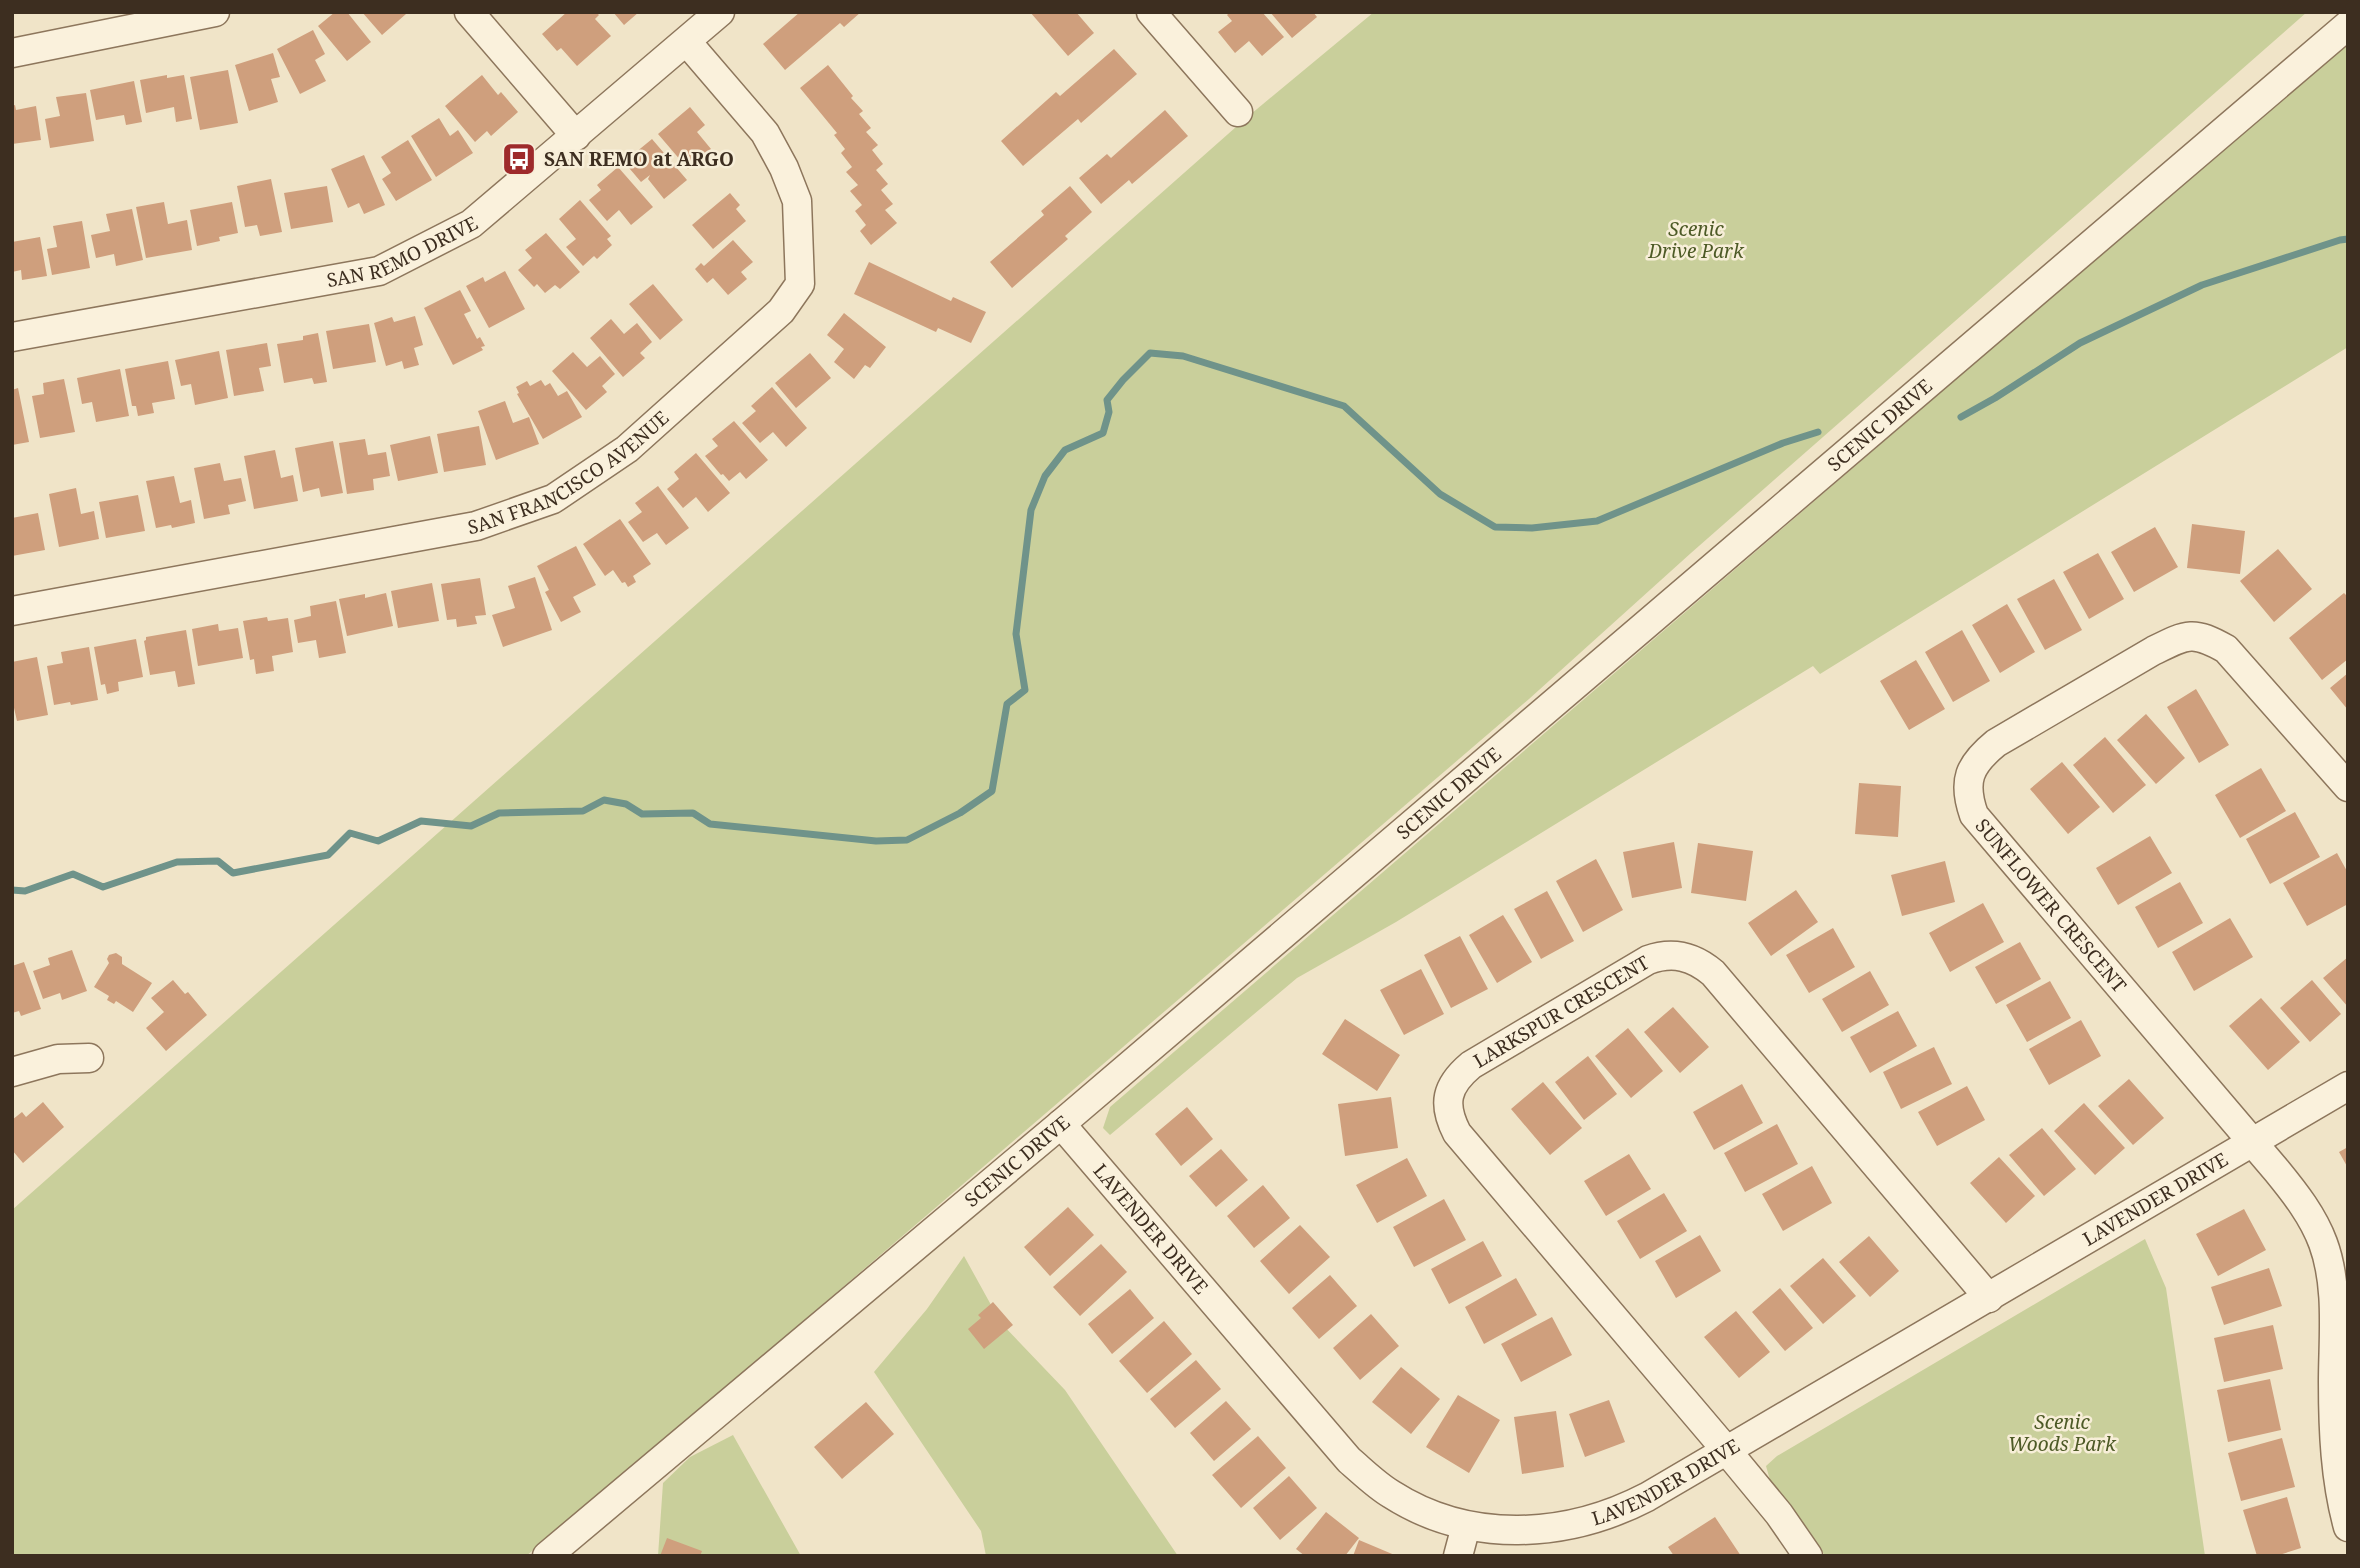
<svg xmlns="http://www.w3.org/2000/svg" width="2360" height="1568" font-family="'Noto Serif',serif">
	<rect width="100%" height="100%" fill="#f0e4c8"/>
	<path fill="#c9cf9b" d="M1374 12H2307L1691 553 1529 699 591 1503 526 1556H12V1210L1245 119Z
		M2348 42V347L1820 674 1813 666 1396 922 1297 978 1110 1135 1103 1128 1110 1107Z
		M2145 1239 2166 1288 2205 1556H1825L1808 1529 1770 1480 1766 1466 1777 1456Z
		M964 1256 1001 1323 1065 1390 1178 1556H986L981 1531 874 1372 927 1309Z
		M733 1435 801 1556H658L663 1483 690 1457Z"/>
	<g fill="none" stroke-linecap="round" stroke-linejoin="round">
		<path stroke="#6f938a" stroke-width="7" d="M1961 417 1995 398 2080 343 2202 285 2340 240 2348 239
			M12 890 25 891 73 874 103 887 177 862 218 861 233 873 328 855 350 833 378 841 421 821 471 826 499 813 583 811 604 800 626 804 642 814 693 813 710 824 876 841 907 840 960 813 992 791 1007 704 1025 690 1016 634 1031 510 1045 476 1065 450 1103 433 1109 412 1107 400 1123 380 1150 353 1183 356 1344 406 1440 494 1495 527 1532 528 1597 521 1783 443 1818 432"/>
	</g>
	<path fill="#cf9f7d" d="M335 12H347L371 42 347 61 318 26Z
		M362 12H404L406 14 382 35Z
		M567 12H596L599 15 595 19 611 36 577 66 561 48 557 51 542 34Z
		M613 12H639L624 25Z
		M800 12H861L844 27 840 23 785 70 763 44Z
		M1030 12H1076L1094 33 1068 56Z
		M1230 12H1262L1284 37 1262 56 1249 41 1235 53 1218 32 1232 21 1227 15Z
		M1270 12H1313L1317 17 1292 38Z
		M313 30 325 54 315 60 326 81 300 94 277 49Z
		M1114 49 1137 74 1081 123 1078 119 1023 166 1001 141 1056 92 1060 96Z
		M273 53 280 77 271 79 278 102 249 111 235 65Z
		M828 65 853 96 851 98 863 111 859 114 871 128 866 132 878 145 872 150 883 164 876 170 888 184 881 190 893 204 885 210 897 223 871 245 860 231 866 225 855 211 862 205 850 191 858 185 846 172 852 167 841 153 845 149 834 135 837 133 800 88Z
		M228 70 238 123 200 130 190 77Z
		M167 75V78L184 75 192 119 176 122 174 107 146 113 140 80Z
		M482 75 498 95 501 92 518 112 491 136 487 131 475 142 445 106Z
		M134 81 142 122 126 125 124 115 96 120 90 90Z
		M86 93 94 141 50 148 45 119 60 116 56 97Z
		M15 105 16 110 36 106 41 140 12 144V106Z
		M690 107 705 125 697 132 711 149 688 169 658 134Z
		M1165 110 1188 136 1132 184 1129 180 1101 204 1079 178 1107 154 1111 158Z
		M439 118 450 136 458 130 473 153 436 177 411 136Z
		M652 139 687 180 664 199 648 179 650 175 641 182 624 162Z
		M408 140 432 180 396 201 382 179 391 173 381 157Z
		M364 155 385 205 364 214 359 203 348 208 331 169Z
		M618 167 653 207 631 225 619 210 607 221 589 200 601 190 597 185Z
		M271 179 282 232 260 236 257 225 245 227 237 186Z
		M327 186 333 222 291 229 284 193Z
		M1070 186 1092 212 1065 236 1068 239 1012 288 990 262 1044 215 1041 211Z
		M730 193 740 205 736 209 746 221 713 249 692 225Z
		M580 200 611 236 607 239 612 245 597 259 594 256 583 266 566 247 576 239 559 219Z
		M164 202 168 224 187 220 192 250 146 258 136 207Z
		M232 202 238 233 219 237 220 241 197 246 190 210Z
		M132 209 143 260 116 266 114 254 96 258 91 235 110 231 106 214Z
		M82 221 90 268 52 275 47 249 57 247 53 226Z
		M546 233 580 272 560 289 555 285 545 293 537 284 534 287 518 270 532 258 525 250Z
		M40 237 47 276 22 280 21 270 12 272V242Z
		M733 240 753 262 741 272 747 279 728 295 713 278 707 283 695 269 701 263 704 266Z
		M869 262 951 301 953 297 986 312 971 343 938 328 936 332 854 294Z
		M505 271 525 309 489 328 466 286 483 277 485 282Z
		M653 284 683 320 660 340 629 304Z
		M460 290 471 311 464 314 477 339 480 337 485 346 481 347 483 350 453 365 424 308Z
		M844 313 886 347 870 368 865 365 854 379 834 362 844 349 827 335Z
		M415 316 423 345 414 348 419 365 404 369 402 361 386 366 374 323 392 317 394 322Z
		M611 319 624 334 637 323 652 342 640 353 645 358 623 377 590 338Z
		M369 324 376 362 333 369 326 331Z
		M318 333 327 382 314 384 312 378 284 383 277 344 303 340V336Z
		M267 343 271 366 259 368 264 391 234 396 226 350Z
		M219 351 228 398 195 405 191 384 181 386 175 360Z
		M573 352 587 367 600 356 615 374 602 386 607 392 586 410 552 371Z
		M810 353 831 378 796 408 775 383Z
		M168 361 175 399 152 403 154 413 138 416 136 406H132L125 369Z
		M120 369 129 416 96 422 92 402 82 404 77 378Z
		M64 379 75 432 40 438 32 396 44 394 43 383Z
		M541 380 545 386 550 383 558 396 567 391 582 417 543 439 517 394 519 393 516 387 527 381 530 386Z
		M772 387 807 428 786 447 773 432 760 443 742 423 756 411 751 406Z
		M18 388 29 442 12 445V390Z
		M505 401 513 423 529 417 539 444 496 460 478 411Z
		M734 421 768 460 746 479 740 472 729 481 723 474 721 475 705 456 718 446 712 439Z
		M479 426 486 465 444 472 437 434Z
		M430 436 438 473 398 481 390 445Z
		M365 439 368 455 386 452 390 476 373 479 374 490 347 494 339 443Z
		M333 441 343 493 321 497 319 488 303 492 295 448Z
		M275 450 281 478 293 475 298 501 254 509 244 456Z
		M696 453 730 493 708 512 696 497 683 508 667 489 679 479 674 472Z
		M220 463 224 481 241 478 246 501 228 505 230 514 204 519 194 468Z
		M174 476 180 503 191 500 195 523 172 528 171 525 156 528 146 481Z
		M658 486 689 528 666 545 657 533 643 542 628 522 642 512 635 503Z
		M76 488 81 514 94 511 99 539 59 547 49 494Z
		M138 495 145 531 106 538 99 502Z
		M38 513 45 550 12 556V518Z
		M620 519 651 564 633 576 636 582 628 587 625 582 622 583 613 570 605 576 583 544Z
		M2192 524 2245 531 2240 574 2187 568Z
		M2155 527 2178 567 2134 592 2111 552Z
		M576 546 596 585 573 597 581 612 561 622 545 592 549 590 537 566Z
		M2278 549 2312 589 2274 622 2240 581Z
		M2098 553 2124 599 2089 619 2063 572Z
		M535 577 552 630 503 647 492 615 515 608 508 586Z
		M480 578 486 615 475 616 477 624 457 627 456 619 447 620 441 584Z
		M2054 579 2082 630 2045 650 2017 599Z
		M432 583 439 621 398 628 391 591Z
		M386 593 393 626 347 636 339 599 365 594V598Z
		M2344 593 2348 597V659L2322 680 2289 638Z
		M336 601 346 653 319 658 316 640 298 643 294 620 311 616 310 606Z
		M2007 604 2035 652 2000 673 1972 625Z
		M267 617 268 621 288 618 293 652 272 656 274 671 256 674 254 659 250 660 243 621Z
		M218 624 219 631 238 628 243 658 198 666 192 629Z
		M186 630 195 684 178 687 175 671 150 675 144 641 146 640V637Z
		M1962 630 1990 681 1953 702 1925 652Z
		M136 639 143 677 118 682 119 691 107 694 105 684 101 685 94 647Z
		M89 647 98 700 71 705 70 702 54 705 47 666 63 663 61 652Z
		M37 657 48 715 17 721 12 699V662Z
		M1916 660 1945 709 1909 730 1880 681Z
		M2348 673V710L2330 688Z
		M2196 689 2229 745 2199 763 2167 707Z
		M2146 714 2185 758 2156 784 2117 740Z
		M2105 737 2146 785 2113 813 2073 765Z
		M2062 762 2100 807 2068 834 2030 789Z
		M2261 768 2286 811 2240 838 2215 795Z
		M1859 783 1901 786 1898 837 1855 834Z
		M2295 812 2320 857 2270 884 2246 839Z
		M2150 836 2172 873 2118 905 2096 868Z
		M1674 842 1682 888 1632 898 1623 852Z
		M1698 843 1753 851 1746 901 1691 893Z
		M2337 853 2348 873V904L2307 926 2283 883Z
		M1596 859 1623 910 1583 932 1556 881Z
		M1945 861 1955 902 1902 916 1891 875Z
		M2180 882 2203 923 2158 948 2135 907Z
		M1796 890 1818 922 1771 956 1748 923Z
		M1547 891 1574 941 1541 959 1514 909Z
		M1983 903 2004 942 1950 972 1929 933Z
		M1503 915 1532 962 1497 983 1469 935Z
		M2230 918 2253 957 2194 991 2172 952Z
		M1833 928 1855 967 1809 993 1786 955Z
		M1460 936 1488 989 1451 1008 1424 955Z
		M2020 942 2041 979 1996 1004 1975 967Z
		M72 950 87 991 62 1000 60 993 43 999 33 971 50 965 48 958Z
		M116 953 122 957V964L152 983 133 1012 116 1001 114 1004 107 1000 109 996 94 987 109 963 107 959 109 955Z
		M2348 957V1007L2323 978Z
		M24 962 41 1009 21 1016 19 1011 12 1013V966Z
		M1421 969 1444 1014 1404 1035 1380 990Z
		M1870 971 1889 1005 1842 1032 1822 999Z
		M173 980 185 994 188 992 207 1015 166 1051 146 1028 164 1012 151 998Z
		M2312 980 2341 1014 2310 1042 2280 1008Z
		M2050 981 2071 1018 2027 1042 2006 1005Z
		M2261 998 2300 1042 2268 1070 2229 1026Z
		M1673 1007 1709 1047 1680 1073 1644 1032Z
		M1898 1011 1917 1046 1870 1073 1850 1037Z
		M1345 1019 1400 1055 1377 1091 1322 1054Z
		M2081 1020 2101 1056 2049 1085 2029 1049Z
		M1628 1028 1663 1071 1631 1098 1595 1056Z
		M1934 1047 1952 1084 1901 1109 1883 1072Z
		M1588 1056 1617 1094 1584 1120 1555 1082Z
		M2129 1079 2164 1118 2133 1145 2098 1106Z
		M1543 1082 1582 1128 1550 1155 1511 1109Z
		M1742 1084 1763 1123 1714 1150 1693 1112Z
		M1967 1086 1985 1120 1937 1146 1918 1112Z
		M1391 1097 1398 1148 1345 1156 1338 1104Z
		M43 1102 64 1127 23 1163 12 1150V1120L22 1112 26 1117Z
		M2084 1103 2125 1148 2095 1175 2054 1131Z
		M1187 1107 1213 1139 1181 1166 1155 1134Z
		M1777 1124 1798 1164 1745 1192 1724 1153Z
		M2042 1128 2076 1169 2044 1196 2009 1155Z
		M2348 1147V1168L2339 1152Z
		M1221 1149 1248 1180 1216 1207 1189 1176Z
		M1629 1154 1651 1189 1606 1216 1584 1181Z
		M1999 1157 2035 1196 2006 1223 1970 1183Z
		M1407 1158 1427 1196 1377 1223 1356 1185Z
		M1812 1166 1832 1203 1783 1231 1762 1194Z
		M1263 1185 1290 1218 1254 1248 1227 1216Z
		M1664 1193 1687 1231 1640 1259 1617 1221Z
		M1444 1199 1466 1240 1414 1267 1393 1227Z
		M1068 1207 1094 1235 1050 1276 1024 1247Z
		M2244 1209 2266 1250 2218 1276 2196 1234Z
		M1300 1225 1330 1257 1289 1294 1260 1261Z
		M1700 1235 1721 1271 1676 1298 1655 1261Z
		M1869 1236 1899 1271 1870 1297 1839 1262Z
		M1483 1241 1502 1276 1449 1304 1431 1269Z
		M1101 1244 1127 1272 1080 1316 1053 1287Z
		M1823 1258 1856 1296 1823 1324 1790 1286Z
		M2269 1268 2282 1306 2224 1325 2211 1287Z
		M1330 1275 1357 1306 1319 1339 1292 1308Z
		M1516 1278 1537 1315 1484 1344 1465 1307Z
		M1780 1288 1813 1328 1785 1351 1752 1312Z
		M1130 1289 1154 1318 1112 1354 1088 1324Z
		M993 1302 1013 1325 984 1349 968 1329 981 1318 978 1315Z
		M1736 1311 1770 1352 1739 1378 1704 1337Z
		M1371 1314 1399 1346 1360 1380 1333 1348Z
		M1552 1317 1572 1355 1521 1382 1501 1344Z
		M1164 1321 1192 1354 1147 1393 1119 1361Z
		M2273 1325 2283 1369 2224 1382 2214 1338Z
		M1196 1360 1221 1389 1175 1428 1150 1399Z
		M1401 1367 1440 1399 1411 1434 1372 1402Z
		M2270 1379 2281 1430 2228 1442 2217 1390Z
		M1458 1395 1500 1420 1469 1473 1426 1447Z
		M1609 1400 1625 1442 1585 1457 1569 1414Z
		M1226 1401 1251 1429 1214 1461 1190 1433Z
		M866 1402 894 1434 842 1479 814 1447Z
		M1556 1411 1564 1467 1522 1474 1514 1417Z
		M1258 1436 1286 1468 1241 1508 1212 1475Z
		M2282 1438 2295 1487 2241 1501 2228 1453Z
		M1289 1476 1317 1508 1280 1540 1253 1508Z
		M2287 1497 2301 1548 2276 1556H2257L2243 1510Z
		M1326 1512 1359 1538 1345 1556H1305L1296 1549Z
		M1715 1517 1741 1556H1674L1668 1547Z
		M667 1538 702 1551 700 1556H660Z
		M1359 1540 1397 1556H1353Z"/>
	<g fill="none" stroke-linecap="round" stroke-linejoin="round">
		<g stroke="#8d765c" stroke-width="31">
			<g id="minor">
				<path d="M469 12 576 136"/>
				<path d="M1151 12 1238 112"/>
				<path d="M12 53 215 12"/>
				<path id="s1" d="M12 337 379 271 471 224 720 12"/>
				<path id="s2" d="M12 611 476 526 553 499 627 449 781 311 800 284 797 201 784 168 765 133 687 42"/>
				<path id="s3" d="M2348 787 2226 649C2193 630 2187 634 2153 651L1996 743C1969 765 1962 781 1974 815L2277 1171C2295 1193 2313 1216 2323 1243 2339 1286 2333 1338 2333 1382 2333 1430 2335 1480 2348 1527"/>
				<path d="M12 1072 58 1059 89 1058"/>
				<path id="s4" d="M1061 1124 1349 1460C1363 1472 1376 1485 1391 1494 1469 1544 1566 1539 1647 1497L2348 1086"/>
				<path id="s5" d="M547 1556 1061 1124 2348 25"/>
				<path d="M1458 1556 1466 1526"/>
				<path id="s6" d="M1808 1556 1779 1514 1727 1451 1457 1133C1442 1104 1446 1086 1471 1065L1648 960C1673 951 1693 956 1713 973L1989 1298"/>
			</g>
		</g>
		<use href="#minor" stroke="#faf1dc" stroke-width="28"/>
	</g>
	<defs>
		<g id="bus-square" transform="scale(1.75)"><rect x="-9" y="-9" width="18" height="18" rx="4" fill="#9e2a2b" stroke="#f7eed8"/><path d="M-5-6H5V4H4V6H2V4H-2V6H-4V4H-5ZM-3.5-4V0h7V-4ZM-3.5 1.2v1.5H-2V1.2ZM2 1.2v1.5H3.5V1.2Z" fill="#fff"/></g>
	</defs>
	<g fill-rule="evenodd">
		<use href="#bus-square" x="519" y="159"/>
	</g>
	<g text-anchor="middle" stroke-width="5" stroke-linejoin="round" paint-order="stroke">
		<g font-size="19" font-weight="bold" fill="#3d2e20" stroke="#f7eed8" text-anchor="start">
			<text x="544" y="166">SAN REMO at ARGO</text>
		</g>
		<g font-size="19" font-style="italic" fill="#4d5a26" stroke="#f7eed8">
			<text x="1696" y="236">Scenic<tspan x="1696" dy="22">Drive Park</tspan></text>
			<text x="2062" y="1429">Scenic<tspan x="2062" dy="22">Woods Park</tspan></text>
		</g>
		<g font-size="19" fill="#3d2e20" stroke="#f7eed8">
			<text dy="7" stroke="none"><textPath href="#s1" startOffset="401">SAN REMO DRIVE</textPath></text>
			<text dy="7" stroke="none"><textPath href="#s5" startOffset="1748">SCENIC DRIVE</textPath></text>
			<text dy="7" stroke="none"><textPath href="#s2" startOffset="579">SAN FRANCISCO AVENUE</textPath></text>
			<text dy="7" stroke="none"><textPath href="#s5" startOffset="1181">SCENIC DRIVE</textPath></text>
			<text dy="7" stroke="none"><textPath href="#s3" startOffset="646">SUNFLOWER CRESCENT</textPath></text>
			<text dy="7" stroke="none"><textPath href="#s6" startOffset="732">LARKSPUR CRESCENT</textPath></text>
			<text dy="7" stroke="none"><textPath href="#s5" startOffset="614">SCENIC DRIVE</textPath></text>
			<text dy="7" stroke="none"><textPath href="#s4" startOffset="1354">LAVENDER DRIVE</textPath></text>
			<text dy="7" stroke="none"><textPath href="#s4" startOffset="138">LAVENDER DRIVE</textPath></text>
			<text dy="7" stroke="none"><textPath href="#s4" startOffset="788">LAVENDER DRIVE</textPath></text>
		</g>
	</g>
	<rect width="2360" height="1568" fill="none" stroke="#3d2e20" stroke-width="28"/>
</svg>
